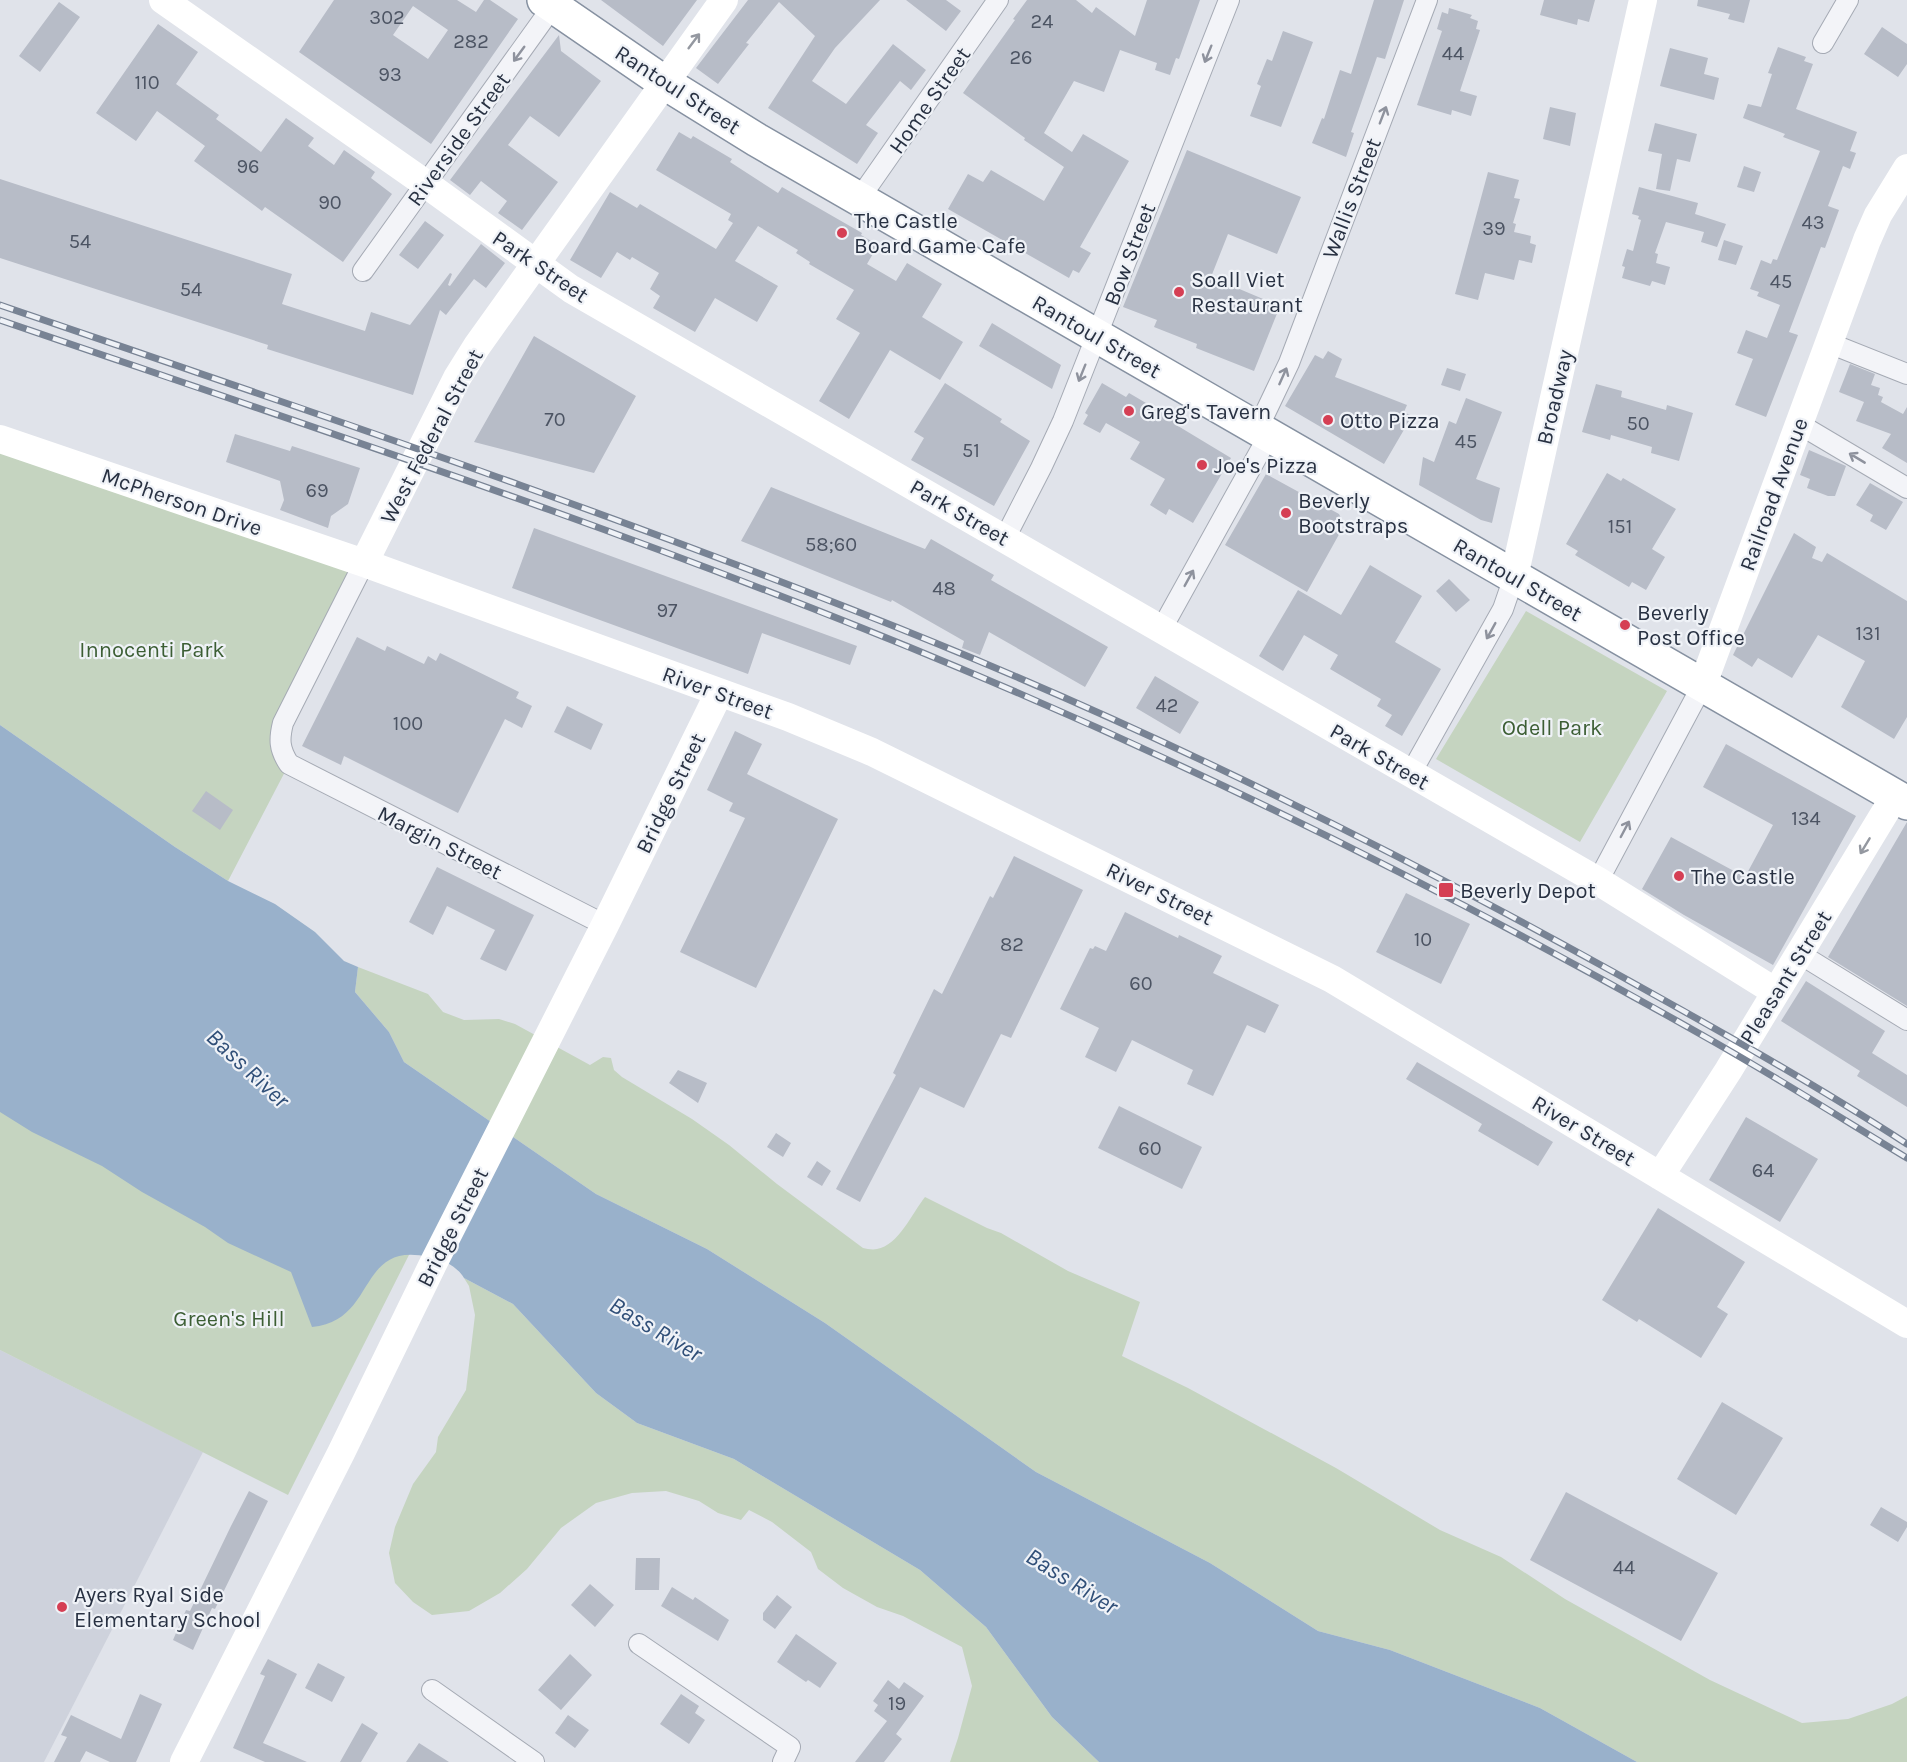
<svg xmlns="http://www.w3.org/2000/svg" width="1907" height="1762" font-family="Karla,sans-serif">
	<rect width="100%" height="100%" fill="#e0e3ea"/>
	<path fill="#ced2dc" d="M0 1350 203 1452 44 1762H0Z"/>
	<path fill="#c5d4c0" d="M0 439 364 563 283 723 289 764 228 881 175 847 0 725Z
		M1526 611 1667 691 1580 842 1436 759Z
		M358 967 428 994 443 1012 464 1020 499 1019 515 1024 590 1065 603 1057 611 1058 614 1070 622 1077 692 1119 729 1145 777 1184 863 1248C867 1249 873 1250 877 1249 898 1246 913 1212 925 1197L987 1228 1001 1233 1068 1271 1140 1302 1122 1356 1188 1388 1336 1468 1440 1530 1501 1557 1565 1599 1710 1680 1802 1723 1848 1719 1892 1704 1907 1696V1762H1637L1540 1708 1390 1650 1318 1631 1210 1563 1036 1472 825 1323 707 1249 596 1194 404 1062 389 1032 355 992Z
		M0 1030 416 1241 288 1495 0 1350Z
		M464 1278 513 1304 596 1393 637 1423 734 1459 920 1570 986 1627 1052 1717 1099 1762H950L958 1738 972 1686 962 1647 903 1616 877 1607 843 1588 818 1569 811 1552 772 1522 749 1510 741 1520 718 1513 699 1501 666 1491 632 1493 596 1503 561 1528 527 1569 500 1593 469 1611 432 1615 413 1602 395 1583 389 1553 395 1527 413 1484 436 1452 438 1437 466 1390 475 1315 469 1286Z"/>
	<path fill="#99b1cb" d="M0 725 175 847 228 881 275 904 315 932 344 961 358 967 355 992 389 1032 404 1062 596 1194 707 1249 825 1323 1036 1472 1210 1563 1318 1631 1390 1650 1540 1708 1637 1762H1099L1052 1717 986 1627 920 1570 734 1459 637 1423 596 1393 513 1304 464 1278C457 1266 443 1260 429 1257 356 1240 378 1321 312 1327L291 1272 228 1243 205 1227 142 1192 102 1166 32 1132 0 1112Z"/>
	<path fill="#b7bcc7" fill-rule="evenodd" d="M334 0H457L476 12 484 0H490L518 19 431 144 299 52ZM413 6 448 30 428 59 393 35Z
		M601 0H697L663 46Z
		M748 0H880L835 48 812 81 846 104 893 44 926 70 911 90 900 81 866 125 878 133 857 164 768 108 815 36 779 2 746 43 749 44 718 84 696 68Z
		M906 0H946L961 11 946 31Z
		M1027 0H1076L1092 13 1096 7 1135 36 1147 0H1200L1179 59 1176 58 1170 75 1155 70 1157 63 1120 50 1104 92 1074 81 1044 133 1072 152 1083 134 1129 161 1080 247 1091 253 1079 273 1073 270 1069 278 948 209 968 174 983 182 991 170 1044 201 1064 167 1024 140 1025 138 963 93 1015 20 1013 19Z
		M1374 0H1404L1385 59 1377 57 1351 132 1354 133 1346 157 1312 143 1322 118 1324 119 1340 70 1351 74Z
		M1544 0H1595L1589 22 1578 19 1577 25 1540 15Z
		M1698 0H1750L1744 23 1728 19 1730 14 1697 6Z
		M59 2 80 17 40 72 19 56Z
		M1449 8 1472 15 1470 18 1478 21 1476 29 1480 30 1460 91 1477 96 1471 116 1452 110 1451 115 1417 105 1442 31 1437 29 1442 12 1448 14Z
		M158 24 198 52 176 84 219 115 216 119 261 152 286 118 314 138 308 146 334 165 344 150 375 172 371 178 392 194 343 262 265 207 262 211 194 161 205 146 157 111 136 141 96 113Z
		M1882 27 1907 44V64L1898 77 1864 54Z
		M1283 31 1313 42 1281 127 1250 116 1261 86 1257 84 1267 59 1272 61Z
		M559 35 561 51 601 81 559 137 530 116 508 145 558 182 522 230 498 213 507 201 481 181 470 195 450 180Z
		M1778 47 1806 57 1804 61 1813 64 1796 109 1857 132 1850 151 1856 153 1850 169 1843 166 1828 206 1839 210 1825 248 1821 247 1789 332 1798 335 1766 417 1735 405 1753 359 1737 353 1746 330 1767 338 1780 305 1757 296 1759 292 1750 289 1761 260 1771 264 1773 259 1777 260 1820 151 1783 137 1785 134 1743 118 1748 104 1761 107 1772 74 1768 73Z
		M1670 48 1708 58 1704 74 1719 78 1714 100 1660 86Z
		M1550 107 1576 113 1570 146 1543 139Z
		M1655 123 1697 134 1690 162 1677 159 1670 191 1656 189 1662 154 1648 151Z
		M679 132 691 139 693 136 732 159 730 162 778 193 782 187 862 233 861 235 878 245 867 264 896 281 907 263 942 284 922 317 963 342 940 380 890 350 849 419 819 401 860 333 836 319 854 290 809 264 810 262 796 253 798 250 758 226 735 261 778 286 757 322 715 298 695 332 653 308 660 296 650 289 659 273 632 257 630 260 617 252 601 278 570 260 610 192 637 208 640 204 716 249 733 223 728 220 731 214 656 170Z
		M1187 150 1301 197 1277 254 1228 234 1211 277 1280 306 1254 371 1196 348 1197 344 1154 327 1157 320 1123 307Z
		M1744 166 1761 172 1754 192 1737 187Z
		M1488 172 1519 180 1514 198 1520 199 1513 223 1516 224 1514 232 1531 236 1530 243 1536 245 1532 263 1519 260 1514 280 1485 273 1478 300 1455 294Z
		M0 179 292 274 282 304 365 331 371 312 410 325 450 273 452 274 448 285 450 286 481 244 505 263 486 288 474 279 446 315 440 310 413 395 267 349 268 345 0 258Z
		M1639 187 1698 203 1695 214 1726 224 1717 247 1701 242 1704 232 1666 222 1655 253 1658 254 1656 263 1670 267 1665 285 1652 281 1650 286 1622 278 1625 267 1622 266 1627 249 1633 251 1641 220 1638 219 1639 216 1632 214Z
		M425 221 444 235 418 269 399 255Z
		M1724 240 1743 246 1736 265 1718 260Z
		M992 323 1061 365 1052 389 979 346Z
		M534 336 636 396 594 473 474 442Z
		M1328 351 1342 359 1335 377 1407 405 1404 412 1412 416 1384 464 1285 406 1315 355 1323 359Z
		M1850 364 1875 374 1871 385 1880 388 1878 395 1883 397 1881 402 1903 414 1907 407V463L1882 448 1891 434 1856 421 1864 402 1839 392Z
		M1447 368 1466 374 1460 391 1441 385Z
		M945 383 1002 419 1000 422 1030 441 994 506 911 460 924 438 914 432Z
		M1102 383 1126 397 1129 393 1180 423 1178 426 1231 458 1193 523 1169 509 1166 515 1150 505 1165 479 1130 459 1140 442 1106 423 1100 433 1083 424 1088 415 1085 413Z
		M1596 384 1622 391 1621 397 1666 410 1667 405 1693 413 1679 461 1651 453 1652 447 1611 435 1610 440 1582 432Z
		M1466 398 1502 412 1476 479 1500 488 1492 523 1481 520 1419 485 1423 457 1434 462 1449 421 1456 424Z
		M235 434 290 451 292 446 360 468 348 504 331 516 328 528 280 510 284 500 280 481 226 462Z
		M1809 450 1846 466 1835 496H1828L1807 488 1810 479 1800 475Z
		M1607 473 1621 481 1623 478 1676 509 1652 549 1665 557 1646 590 1632 582 1629 587 1575 555 1578 551 1566 544Z
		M1266 474 1339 514 1342 520V529L1307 592 1225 545Z
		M1870 483 1903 502 1886 530 1870 521 1873 515 1856 505Z
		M771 487 925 549 931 539 994 575 991 580 1108 647 1085 687 989 632 980 655 962 648 964 641 892 600 891 602 741 541Z
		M534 528 857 646 850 665 762 633 748 674 512 588Z
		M1794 533 1816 547 1812 558 1822 562 1827 553 1907 601V717L1894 739 1841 707 1865 661 1818 635 1792 678 1758 658 1752 667 1733 655Z
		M1370 565 1422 596 1395 642 1441 669 1402 736 1385 726 1392 715 1377 706 1381 699 1330 669 1338 655 1304 635 1283 671 1259 656 1298 590 1341 615Z
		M1449 579 1470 600 1456 612 1436 591Z
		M357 637 385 651 387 646 424 664 428 656 436 661 440 653 519 692 516 698 532 706 522 728 505 719 458 813 344 756 341 765 302 746Z
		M1155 676 1199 702 1180 734 1136 708Z
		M567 706 603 724 591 750 554 732Z
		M735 731 762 744 747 774 838 819 756 988 680 952 745 818 729 811 733 803 707 790Z
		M1726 744 1856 816 1773 965 1684 915 1642 889 1671 837 1745 877 1773 825 1703 787Z
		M206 791 233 810 220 830 192 811Z
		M1907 822V1006L1828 957Z
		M1014 856 1083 890 1011 1038 1001 1034 964 1108 920 1087 860 1202 836 1189 896 1075 893 1073 934 989 942 994 990 896 993 898Z
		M437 867 534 915 506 971 480 959 495 930 447 906 433 935 409 922Z
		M1406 893 1470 924 1441 984 1376 952Z
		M1125 912 1178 938 1179 935 1222 956 1213 973 1279 1005 1265 1033 1247 1025 1213 1096 1187 1084 1193 1070 1132 1040 1116 1072 1085 1057 1099 1028 1060 1009 1090 948 1093 949 1095 946 1106 951Z
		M1806 981 1885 1031 1872 1053 1907 1075V1107L1857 1076 1860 1071 1781 1021Z
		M1417 1062 1553 1142 1538 1166 1478 1131 1482 1124 1406 1079Z
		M678 1070 707 1083 698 1103 669 1083Z
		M1119 1106 1202 1147 1182 1189 1098 1148Z
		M1746 1117 1818 1159 1780 1222 1709 1180Z
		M776 1133 791 1143 783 1157 767 1147Z
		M817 1161 831 1171 822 1186 807 1177Z
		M1658 1208 1745 1262 1717 1307 1728 1314 1701 1358 1639 1319 1637 1322 1602 1300Z
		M1722 1402 1783 1438 1736 1515 1677 1479Z
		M249 1491 268 1501 215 1609 212 1608 193 1650 173 1640 186 1610 190 1611 231 1526Z
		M1566 1492 1718 1573 1681 1641 1530 1560Z
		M1881 1507 1907 1522V1527L1898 1542 1870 1525Z
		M636 1558H660L659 1590H635Z
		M590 1584 614 1605 595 1627 571 1605Z
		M672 1587 693 1600 695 1597 729 1620 718 1641 661 1606Z
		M777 1595 792 1607 775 1629 763 1620V1613Z
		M796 1634 837 1663 820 1688 808 1680 806 1682 777 1662Z
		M570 1654 592 1675 561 1710 538 1690Z
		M268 1659 297 1674 263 1743 307 1762H265L233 1748 265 1676 260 1674Z
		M318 1663 345 1677 332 1702 305 1688Z
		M888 1680 899 1689 904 1682 924 1696 896 1734 902 1739 884 1762H855L887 1721 874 1711 878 1705 873 1701Z
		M140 1694 162 1704 136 1762H110L86 1751 80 1762H54L67 1737 61 1735 71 1715 121 1739Z
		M681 1694 699 1706 695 1713 705 1720 689 1744 660 1724Z
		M568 1715 589 1730 575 1748 555 1733Z
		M362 1723 378 1733 361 1762H340Z
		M419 1743 449 1762H406Z"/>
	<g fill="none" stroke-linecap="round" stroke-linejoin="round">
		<g stroke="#a5aab4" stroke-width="22">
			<path id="street" d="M1823 43 1848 0
				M859 199 998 0
				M363 271 553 6
				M1829 343 1907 374
				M1799 424 1907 488
				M1258 428 1289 363 1427 0
				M1005 538 1041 468 1063 421 1229 0
				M364 563 283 723C279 739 279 749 289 764L605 925
				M1161 630 1269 435
				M1411 773 1503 609 1514 577
				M1598 881 1703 684
				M1800 954 1907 1020
				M639 1644 790 1747 783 1762
				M432 1690 534 1762"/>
		</g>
		<g stroke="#8691a1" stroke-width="36">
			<path id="highway" d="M544 0 665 83 757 140 1907 803"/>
		</g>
		<use href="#street" stroke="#f3f4f8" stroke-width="20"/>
		<path stroke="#fff" stroke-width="28" d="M163 0 426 184 571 289 1598 881 1776 992
			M0 439 364 563 788 717 872 752 1332 979 1907 1324
			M364 563 457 378 477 346 724 0
			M1514 577 1643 0
			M1703 684 1867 240 1878 215 1907 168
			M1660 1176 1728 1071 1895 796
			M184 1762 341 1453 432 1266 605 925 719 693"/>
		<use href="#highway" stroke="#fff" stroke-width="33"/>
		<g stroke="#788394" stroke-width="7">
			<path id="rail" d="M0 305C315 413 629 518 938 644 1166 737 1393 850 1608 969 1709 1025 1810 1081 1907 1144
				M0 320C321 430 644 536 957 667 1215 775 1466 901 1709 1039 1776 1077 1841 1118 1907 1158"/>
		</g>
		<use href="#rail" stroke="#eff2f7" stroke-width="4.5" stroke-dasharray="14" stroke-linecap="butt"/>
	</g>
	<defs><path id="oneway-shaft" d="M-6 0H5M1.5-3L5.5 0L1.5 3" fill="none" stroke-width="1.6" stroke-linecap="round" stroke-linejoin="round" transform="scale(1.5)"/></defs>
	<g stroke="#9498a0">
		<use href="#oneway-shaft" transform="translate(694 41) rotate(-53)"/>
		<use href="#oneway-shaft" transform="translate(1865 846) rotate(121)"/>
	</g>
	<g stroke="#8e929d">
		<use href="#oneway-shaft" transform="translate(519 54) rotate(126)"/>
		<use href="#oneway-shaft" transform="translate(1208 54) rotate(112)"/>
		<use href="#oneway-shaft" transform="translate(1383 115) rotate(-69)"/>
		<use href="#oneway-shaft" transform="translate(1082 373) rotate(112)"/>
		<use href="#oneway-shaft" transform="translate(1283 376) rotate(-66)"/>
		<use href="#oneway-shaft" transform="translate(1857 458) rotate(-149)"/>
		<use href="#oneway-shaft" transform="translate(1189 578) rotate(-61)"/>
		<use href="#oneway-shaft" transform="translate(1491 631) rotate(119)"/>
		<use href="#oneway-shaft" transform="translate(1625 829) rotate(-62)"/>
	</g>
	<g fill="#d53f54" stroke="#eff2f7" stroke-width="2">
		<circle cx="842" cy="233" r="6"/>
		<circle cx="1179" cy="292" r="6"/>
		<circle cx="1129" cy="411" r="6"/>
		<circle cx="1328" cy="420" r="6"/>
		<circle cx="1202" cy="465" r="6"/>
		<circle cx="1286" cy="513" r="6"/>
		<circle cx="1625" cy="625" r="6"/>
		<circle cx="1679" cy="876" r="6"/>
		<rect x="1438" y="882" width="16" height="16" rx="3"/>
		<circle cx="62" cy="1607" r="6"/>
	</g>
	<g text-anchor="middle" stroke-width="4.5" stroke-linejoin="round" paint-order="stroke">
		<g font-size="20" fill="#4c5463">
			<text x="387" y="24">302</text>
			<text x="1042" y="28">24</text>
			<text x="471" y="48">282</text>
			<text x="1453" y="60">44</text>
			<text x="1021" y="64">26</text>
			<text x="390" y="81">93</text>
			<text x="147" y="89">110</text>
			<text x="248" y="173">96</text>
			<text x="330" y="209">90</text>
			<text x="1813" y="229">43</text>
			<text x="1494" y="235">39</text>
			<text x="80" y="248">54</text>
			<text x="1781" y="288">45</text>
			<text x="191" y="296">54</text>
			<text x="555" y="426">70</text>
			<text x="1638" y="430">50</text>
			<text x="1466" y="448">45</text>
			<text x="971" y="457">51</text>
			<text x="317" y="497">69</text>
			<text x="1620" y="533">151</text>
			<text x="831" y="551">58;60</text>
			<text x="944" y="595">48</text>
			<text x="667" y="617">97</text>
			<text x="1868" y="640">131</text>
			<text x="1167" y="712">42</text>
			<text x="408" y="730">100</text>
			<text x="1806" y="825">134</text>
			<text x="1423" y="946">10</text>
			<text x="1012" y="951">82</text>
			<text x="1141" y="990">60</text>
			<text x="1150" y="1155">60</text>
			<text x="1763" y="1177">64</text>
			<text x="1624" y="1574">44</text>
			<text x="897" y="1710">19</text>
		</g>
		<g font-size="22" fill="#283142" stroke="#eff2f7">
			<text transform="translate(678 89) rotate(33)" y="8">Rantoul Street</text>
			<text transform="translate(929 100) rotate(-55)" y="8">Home Street</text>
			<text transform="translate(458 139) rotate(-54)" y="8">Riverside Street</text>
			<text transform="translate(1351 198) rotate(-69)" y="8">Wallis Street</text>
			<text transform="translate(1129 254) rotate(-69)" y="8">Bow Street</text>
			<text transform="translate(541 266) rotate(34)" y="8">Park Street</text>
			<text transform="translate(1097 336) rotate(30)" y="8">Rantoul Street</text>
			<text transform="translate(1554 397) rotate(-77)" y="8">Broadway</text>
			<text transform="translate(431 436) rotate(-62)" y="8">West Federal Street</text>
			<text transform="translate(1773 494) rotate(-70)" y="8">Railroad Avenue</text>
			<text transform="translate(182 501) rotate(19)" y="8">McPherson Drive</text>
			<text transform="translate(960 512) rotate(30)" y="8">Park Street</text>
			<text transform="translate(1518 579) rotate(30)" y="8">Rantoul Street</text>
			<text transform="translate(718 692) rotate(20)" y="8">River Street</text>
			<text transform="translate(1380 756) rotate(30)" y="8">Park Street</text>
			<text transform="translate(670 793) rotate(-64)" y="8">Bridge Street</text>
			<text transform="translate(440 842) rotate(27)" y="8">Margin Street</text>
			<text transform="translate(1160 893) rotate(26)" y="8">River Street</text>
			<text transform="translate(1785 977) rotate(-58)" y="8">Pleasant Street</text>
			<text transform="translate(1584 1130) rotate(31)" y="8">River Street</text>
			<text transform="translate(452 1227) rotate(-63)" y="8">Bridge Street</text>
		</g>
		<g font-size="22" fill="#283142" stroke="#eff2f7" text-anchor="start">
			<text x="854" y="228">The Castle<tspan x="854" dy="25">Board Game Cafe</tspan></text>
			<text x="1191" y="287">Soall Viet<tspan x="1191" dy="25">Restaurant</tspan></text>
			<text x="1141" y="419">Greg's Tavern</text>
			<text x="1340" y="428">Otto Pizza</text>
			<text x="1214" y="473">Joe's Pizza</text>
			<text x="1298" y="508">Beverly<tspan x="1298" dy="25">Bootstraps</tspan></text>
			<text x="1637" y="620">Beverly<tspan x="1637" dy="25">Post Office</tspan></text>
			<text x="1691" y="884">The Castle</text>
			<text x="1460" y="898">Beverly Depot</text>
			<text x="74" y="1602">Ayers Ryal Side<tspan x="74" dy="25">Elementary School</tspan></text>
		</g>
		<g font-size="22" fill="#3c5e34" stroke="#eff2f7">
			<text x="152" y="657">Innocenti Park</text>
			<text x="1552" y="735">Odell Park</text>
			<text x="229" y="1326">Green's Hill</text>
		</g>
		<g font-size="24" font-style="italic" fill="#304f78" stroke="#eff2f7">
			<text transform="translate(248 1068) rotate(43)" y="8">Bass River</text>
			<text transform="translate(656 1329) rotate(31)" y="8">Bass River</text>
			<text transform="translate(1072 1581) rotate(32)" y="8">Bass River</text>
		</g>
	</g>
</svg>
